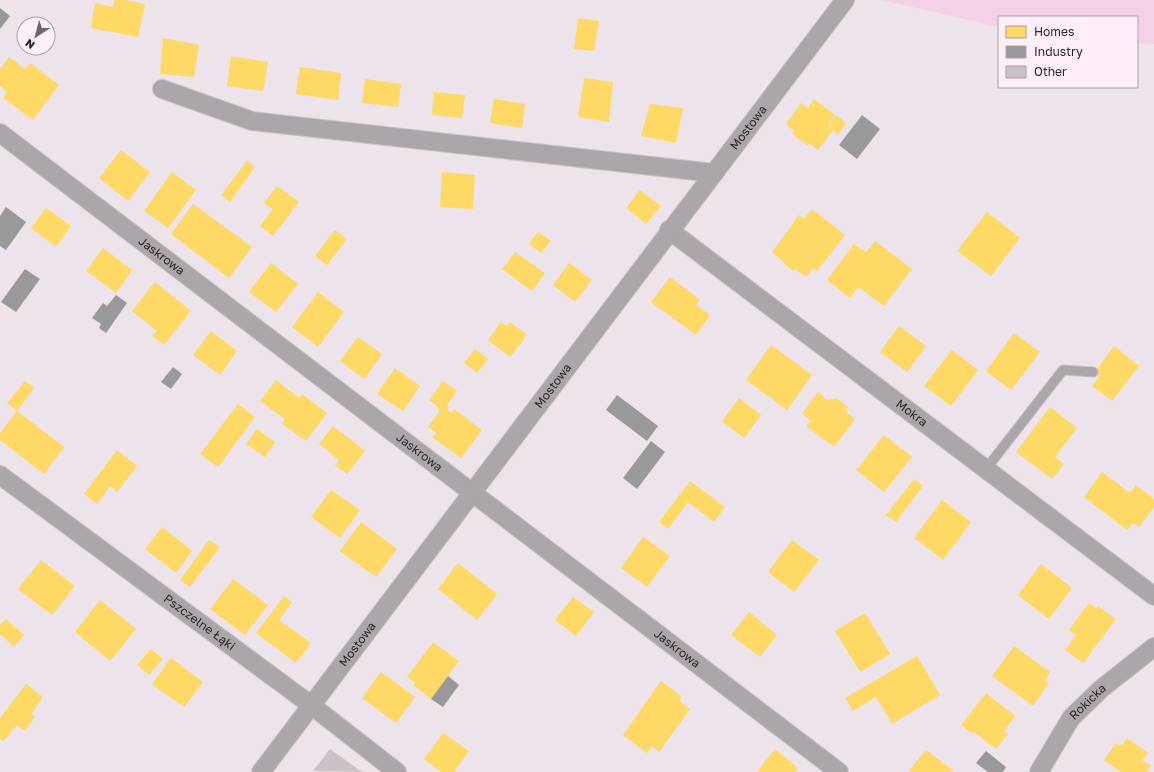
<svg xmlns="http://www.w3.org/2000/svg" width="1154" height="772" font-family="'Golos Text',sans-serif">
	<rect width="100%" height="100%" fill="#ece4ea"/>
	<path fill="#f3d1e7" d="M882 0H1154V44L1137 43V17H999V27Z"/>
	<path fill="#ffd966" d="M115 0H125L145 4 138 37 91 28 95 3 113 7Z
		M578 18 599 21 594 51 574 49Z
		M163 38 199 45 194 77 160 74Z
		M231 56 268 62 263 91 227 86Z
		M9 57 25 69 30 63 59 85 33 120 3 98 7 92 0 86V69Z
		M300 67 341 73 338 100 296 94Z
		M584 78 613 82 609 122 578 117Z
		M365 79 401 84 398 107 362 103Z
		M434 92 465 95 462 118 432 115Z
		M494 99 525 104 522 128 490 123Z
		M814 99 835 115 828 125 833 130 818 150 809 143 808 146 792 134 794 131 786 124 801 103 808 108Z
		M650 104 683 108 676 143 641 136Z
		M836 115 846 123 838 135 829 125Z
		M121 150 150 172 128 201 99 178Z
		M247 161 255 167 230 202 221 195Z
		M172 172 196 190 168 228 144 211Z
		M442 172 475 175 473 209 440 207Z
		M277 186 299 202 273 236 260 226 273 209 264 203Z
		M640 190 661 206 646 224 626 208Z
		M193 204 252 247 229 278 171 234Z
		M46 208 71 226 56 247 31 228Z
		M812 209 845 235 817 271 813 268 806 277 795 269 793 271 772 252 799 215 804 219Z
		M987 212 1020 238 991 276 957 251Z
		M335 230 347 239 327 265 315 256Z
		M538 232 551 241 541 253 529 244Z
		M875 241 912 269 884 306 858 287 850 298 827 280 854 244 866 252Z
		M103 248 132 270 116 293 86 271Z
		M515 252 545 273 532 291 502 269Z
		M271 263 298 284 276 312 249 292Z
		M569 263 592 280 575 302 553 285Z
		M670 277 700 300 696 305 710 315 696 335 651 302Z
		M155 282 191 311 164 345 152 336 157 331 132 311Z
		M318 292 344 312 318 347 292 327Z
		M501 322 507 326 510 322 527 335 510 357 488 340Z
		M899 326 926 346 907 372 880 352Z
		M211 331 237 351 220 375 193 355Z
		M1014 333 1040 352 1011 390 986 371Z
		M358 337 382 354 364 379 340 361Z
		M771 345 812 375 787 410 746 380Z
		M1114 346 1139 366 1112 401 1092 386 1099 377 1094 373Z
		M475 349 488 359 477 373 464 363Z
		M952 350 978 370 951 406 924 386Z
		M395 368 420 386 403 411 377 394Z
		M276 380 299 398 302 394 327 413 306 441 282 424 285 419 260 401Z
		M25 381 34 388 17 411 7 403Z
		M443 381 457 391 447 405 448 410 452 413 454 409 482 430 461 458 433 438 436 433 428 427 439 412 438 407 429 400Z
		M818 392 827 400 836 398 848 407 845 411 855 419 834 447 806 426 811 421 802 414Z
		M739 398 761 415 744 438 722 421Z
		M238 404 255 417 218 467 200 454Z
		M1050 407 1077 428 1055 457 1064 464 1052 479 1016 452Z
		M17 411 64 447 44 474 0 440V433Z
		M333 426 365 451 347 474 335 465 339 460 319 444Z
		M257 429 275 442 265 457 246 444Z
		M884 435 912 457 884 492 856 470Z
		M117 450 137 466 117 492 110 486 97 504 84 494Z
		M1102 472 1130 493 1136 485 1154 499V507L1139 527 1133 523 1127 530 1084 497Z
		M914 479 923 486 896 522 886 515Z
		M690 481 725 507 714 522 688 502 668 529 659 522Z
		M331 490 360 510 340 538 311 517Z
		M942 500 971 522 943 560 914 538Z
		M361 522 397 549 376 577 340 551Z
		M162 527 192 551 176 573 145 549Z
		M643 537 670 556 647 587 621 568Z
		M209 540 220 547 190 587 180 580Z
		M792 540 819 560 794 592 768 572Z
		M41 560 75 586 52 615 18 589Z
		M458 563 497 594 477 620 438 589Z
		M1041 564 1072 588 1049 619 1018 595Z
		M233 579 268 605 245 635 210 609Z
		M284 596 292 602 279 620 311 643 296 663 256 633Z
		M573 597 594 612 576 636 555 620Z
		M100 600 136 629 110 661 75 632Z
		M1089 603 1096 608 1098 606 1116 619 1083 663 1065 650 1076 635 1069 630Z
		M749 612 777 635 760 657 731 635Z
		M865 613 890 654 860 672 835 631Z
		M6 619 24 635 14 647 0 634V625Z
		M433 642 459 661 431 699 413 685 415 683 407 677Z
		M1014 646 1050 672 1045 680 1049 683 1033 706 992 676Z
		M151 649 163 659 149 675 137 665Z
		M917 656 940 695 892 724 876 697 853 711 845 698Z
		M171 658 203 682 184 707 152 684Z
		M381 672 415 697 396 723 362 698Z
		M661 681 681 696 680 701 690 709 659 752 652 746 647 753 623 735Z
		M26 684 43 697 31 714 35 717 25 731 16 725 4 741 0 739V718Z
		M986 693 1015 716 1004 731 1008 734 996 749 974 732 973 734 961 725Z
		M443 733 469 751 454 772H441L424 759Z
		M1127 738 1148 753 1142 760 1151 766 1146 772H1121L1104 760 1116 743 1121 746Z
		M775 749 798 768 795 772H757Z
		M926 750 955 772H911L909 771Z"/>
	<path fill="#999" d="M0 8 10 16 0 29Z
		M862 115 880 129 857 159 839 145Z
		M6 207 26 222 6 250 0 246V216Z
		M25 269 40 279 16 312 1 302Z
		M116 295 127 303 106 333 99 328 101 324 92 318 103 303 107 306Z
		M173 367 182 374 171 389 161 382Z
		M617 395 658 426 647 441 606 410Z
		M651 441 665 452 637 489 623 478Z
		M448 676 459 685 443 707 431 699Z
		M986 751 1006 767 1003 772H988L976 763Z"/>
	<path fill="#c9c3c7" d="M330 749 362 772 313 771Z"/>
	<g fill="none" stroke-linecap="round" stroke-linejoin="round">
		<g stroke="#c8c2c6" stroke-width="11">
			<path id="service" d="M986 469 1063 370 1093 372"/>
		</g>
		<g stroke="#c8c2c6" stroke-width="20">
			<g id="minor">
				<path d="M162 89 252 121 714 173"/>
				<path id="s1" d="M0 133 839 772"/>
				<path id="s2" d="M669 230 1154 596"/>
				<path id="s3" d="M0 475 311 705 397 772"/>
				<path id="s4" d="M261 772 845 0"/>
				<path id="s5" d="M1039 772 1071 718 1101 689 1154 647"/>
			</g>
		</g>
		<use href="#service" stroke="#aba6a9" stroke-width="9"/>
		<use href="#minor" stroke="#aba6a9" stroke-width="18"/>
	</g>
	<g text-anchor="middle" stroke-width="4" stroke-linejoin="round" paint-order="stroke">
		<g font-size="12" fill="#2a2528" stroke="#feeef8">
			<text dy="4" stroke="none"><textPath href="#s4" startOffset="808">Mostowa</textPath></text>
			<text dy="4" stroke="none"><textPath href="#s1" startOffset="203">Jaskrowa</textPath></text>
			<text dy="4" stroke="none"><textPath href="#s4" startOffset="484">Mostowa</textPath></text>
			<text dy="4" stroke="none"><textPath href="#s2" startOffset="304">Mokra</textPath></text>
			<text dy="4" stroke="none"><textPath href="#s1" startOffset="527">Jaskrowa</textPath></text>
			<text dy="4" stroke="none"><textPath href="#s3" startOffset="248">Pszczelne Łąki</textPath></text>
			<text dy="4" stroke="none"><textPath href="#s4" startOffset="160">Mostowa</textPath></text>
			<text dy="4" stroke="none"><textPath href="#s1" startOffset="851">Jaskrowa</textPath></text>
			<text dy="4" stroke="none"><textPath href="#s5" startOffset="86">Rokicka</textPath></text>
		</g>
	</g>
	<rect x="998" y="16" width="140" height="72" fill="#feeef8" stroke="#a99ea5"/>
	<rect x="1006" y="26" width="20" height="12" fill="#ffd966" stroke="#a99ea5"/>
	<text x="1034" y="36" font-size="12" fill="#2a2528">Homes</text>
	<rect x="1006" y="46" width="20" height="12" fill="#999999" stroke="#a99ea5"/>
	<text x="1034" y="56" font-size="12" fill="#2a2528">Industry</text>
	<rect x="1006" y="66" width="20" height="12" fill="#c9c3c7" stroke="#a99ea5"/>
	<text x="1034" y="76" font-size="12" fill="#2a2528">Other</text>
	<g transform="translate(36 36) rotate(216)"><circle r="19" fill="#feeef8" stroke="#a99ea5"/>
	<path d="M0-3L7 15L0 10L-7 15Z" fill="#6e686c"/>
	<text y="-6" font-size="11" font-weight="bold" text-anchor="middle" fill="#2a2528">N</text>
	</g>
</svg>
